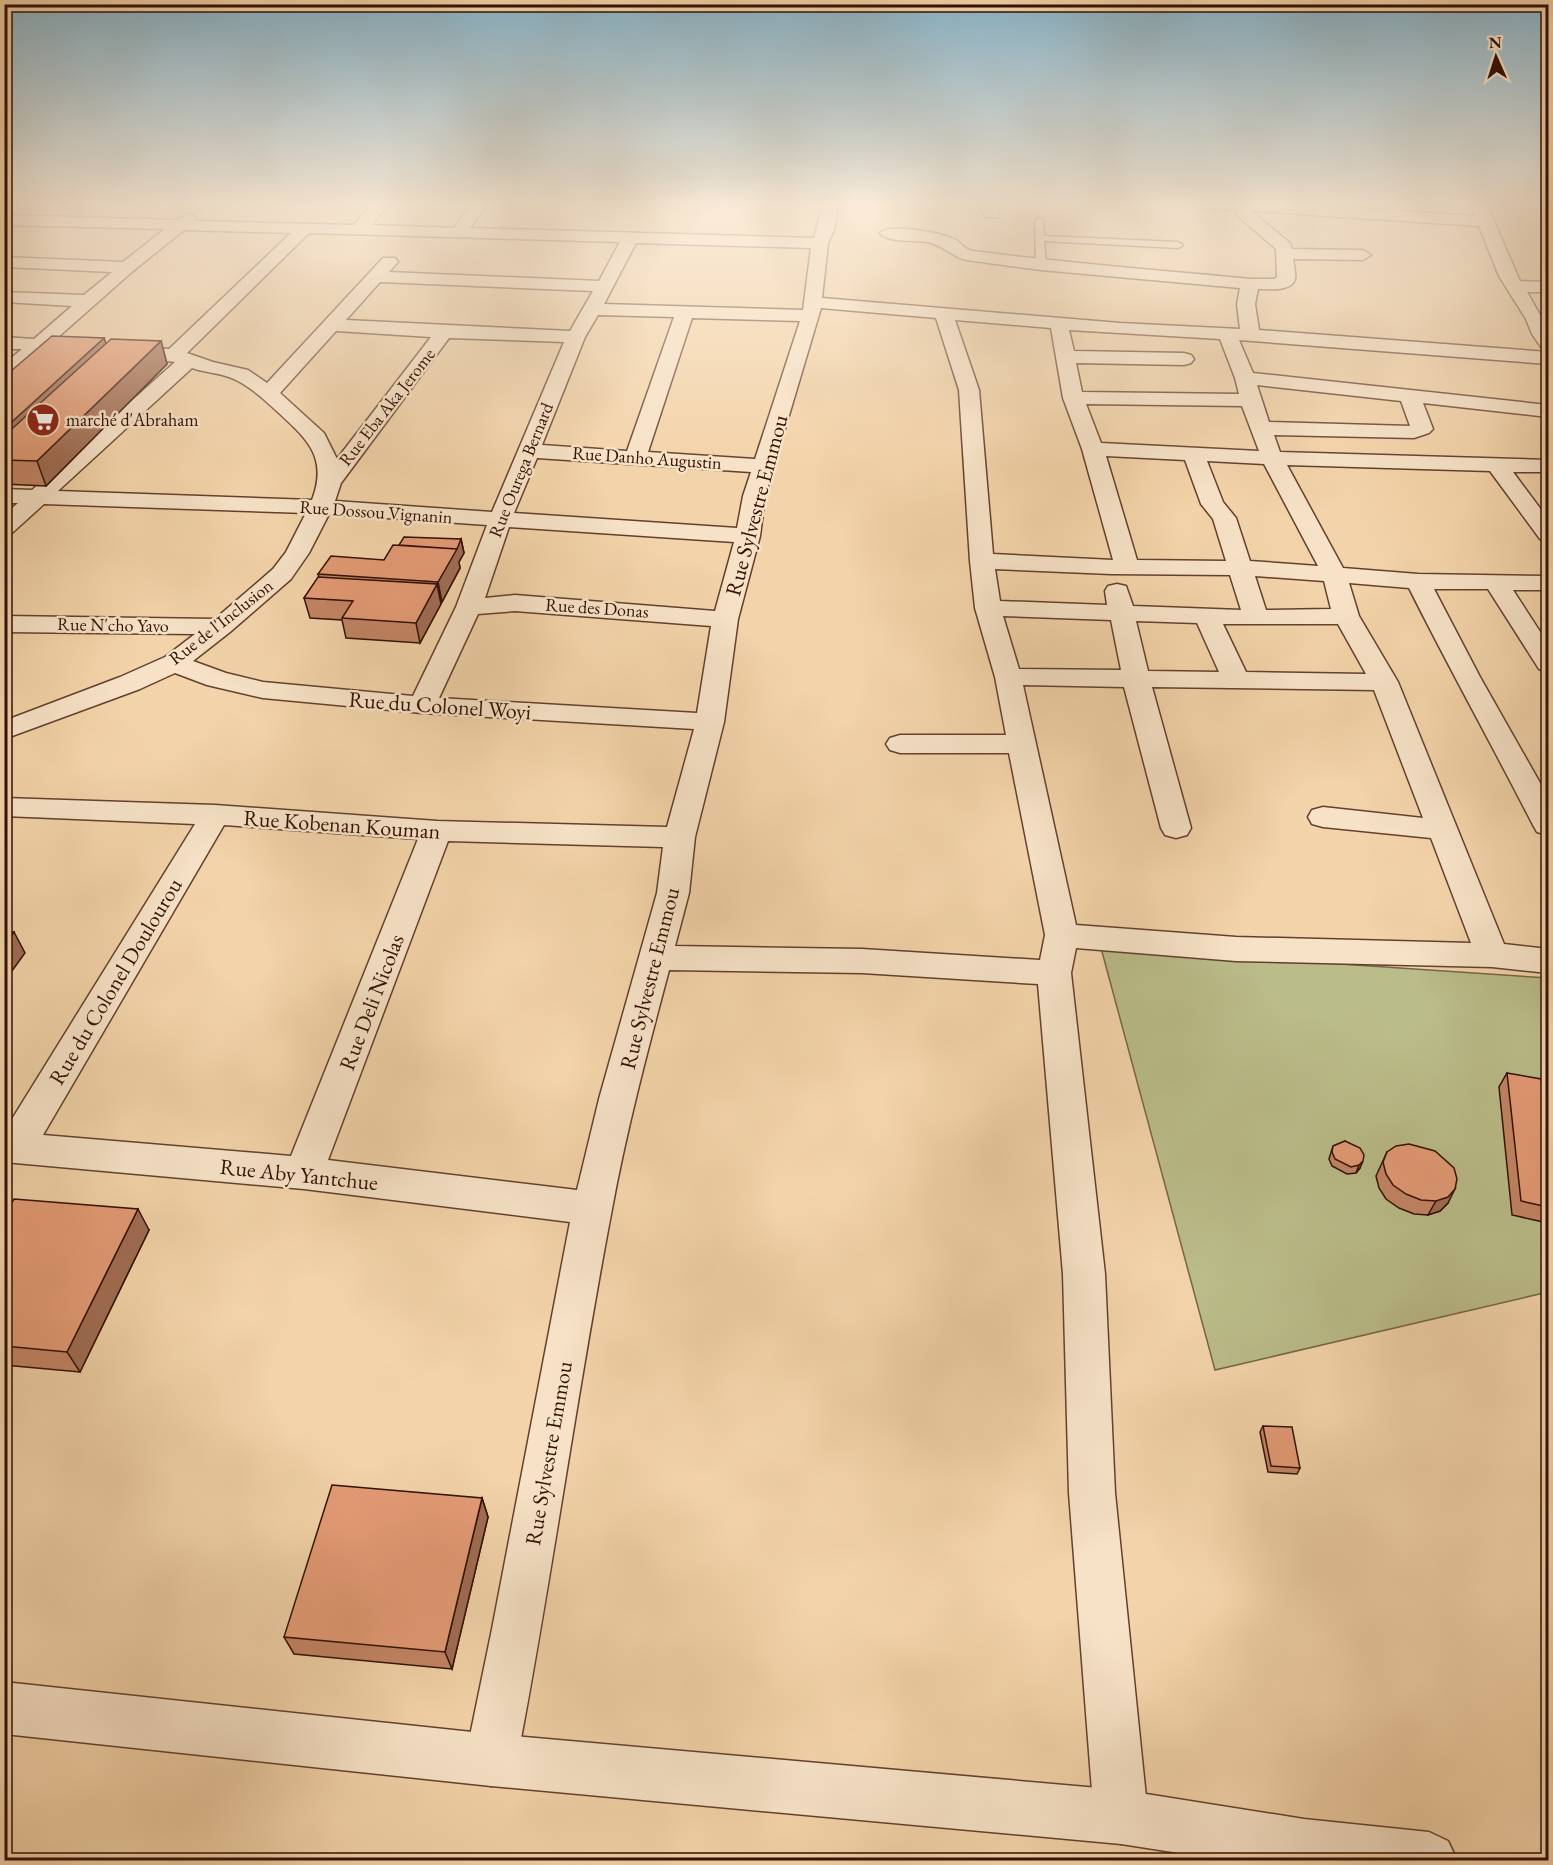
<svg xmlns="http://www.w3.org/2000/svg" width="1553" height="1865" font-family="'EB Garamond',serif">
	<rect width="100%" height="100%" fill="#f3d3a9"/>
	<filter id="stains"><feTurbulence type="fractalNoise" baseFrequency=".00333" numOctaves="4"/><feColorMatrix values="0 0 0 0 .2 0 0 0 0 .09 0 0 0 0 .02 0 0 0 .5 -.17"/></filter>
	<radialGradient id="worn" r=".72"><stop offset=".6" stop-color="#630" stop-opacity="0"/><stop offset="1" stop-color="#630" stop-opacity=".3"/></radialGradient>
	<path fill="#babc89" stroke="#766646" stroke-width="1.5" d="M1101 948 1548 978V1292L1215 1370Z"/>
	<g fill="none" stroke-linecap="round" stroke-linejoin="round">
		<g stroke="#62412c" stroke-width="3">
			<path id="service" d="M1039 218 1043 221 1044 236 1178 242 1183 245 1178 248 1044 241 1046 265 1041 268 1036 265 1035 221Z"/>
		</g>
		<g stroke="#62412c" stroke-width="3">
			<path id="minor" d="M373 203H390L371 225 454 228 472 203H488L470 228 814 238 823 203H839L834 230 828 243 822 298 1120 323 1240 329 1237 304 1240 288 1041 270 966 260C951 256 943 245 927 242 914 240 888 243 880 233 888 223 942 233 954 239 962 243 964 250 973 251 1065 263 1158 270 1250 279H1274L1277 277 1276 249 1239 217 1235 210 1206 208 1198 203H1283L1475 216 1470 203H1486L1520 281 1548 282V292H1527L1548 329V349L1541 347 1532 334 1526 319 1499 276 1479 226 1251 211 1290 243 1292 249 1363 250 1371 255 1363 260 1293 259C1294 265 1296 274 1295 279 1292 292 1267 289 1258 289L1255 304 1259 330 1548 352V364L1239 340 1253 373 1548 405V417L1423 403 1433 429 1429 433 1414 438 1274 435 1280 452 1548 460V472H1513L1548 519V541L1540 539 1490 471 1287 465 1343 568 1418 574 1548 576V590H1513L1548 644V671L1539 669 1488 589H1434L1480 677 1548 797V835L1537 832 1533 825C1492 745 1449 668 1409 588L1349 583 1359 616 1398 682 1504 944 1548 949V973L1492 967 1236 961 1076 948 1071 973 1105 1274 1115 1493 1148 1817 1140 1836 1121 1844 1102 1836 1094 1817 1069 1493 1063 1274 1038 984 862 973 669 970C648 1049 627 1128 612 1209 577 1392 552 1577 517 1760L510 1779 491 1786 472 1779 465 1760 492 1629 570 1222 304 1189 4 1162V1132L195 824 4 816V798L215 805 437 821 667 827 694 729 422 713 263 698 207 685 175 673 140 689 4 739V721L120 677 165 657 195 634 4 632V616L215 619 273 569 286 552 306 513 44 504 12 533 4 535V515L18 503H4V489L32 490 175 362 99 353 43 350 11 379 4 381V364L22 349H4V337L34 339 72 306 4 302V292L84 295 112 272 4 267V257L123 262 165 229 4 225V215L177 220 188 214 194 216 195 221 354 225ZM184 230 291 233 169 349 56 339 133 271ZM309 233 620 242 599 281 389 272 398 262 395 258H383L267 383 248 370 213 362 187 353ZM636 243 811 248 803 310 604 304ZM380 282 593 291 570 331 346 320ZM821 308 936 318 959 390 970 561 975 608 995 677 1006 735H900L890 738 886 744 890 750 900 753H1009L1045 935 1040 960 862 949 675 946 689 893 695 837 724 722 738 619 760 536 765 496ZM598 315 674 317 627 451 542 445 585 337ZM692 318 800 321 755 459 648 452ZM955 320 1051 328 1063 398 1082 449 1113 560 993 554 979 390ZM1069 330 1220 339 1235 378 1239 394 1082 392 1076 363 1184 365 1191 363 1194 359 1191 355 1184 353 1074 351ZM336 331 431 337 337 459 324 433 280 393ZM449 338 564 342 492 512 335 501 341 483ZM192 368C206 373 224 373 236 380 252 388 266 401 280 414 308 440 328 458 312 500L58 491ZM1257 385 1401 401 1410 426 1269 422ZM1086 404 1242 406 1259 451 1101 443ZM1106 456 1185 460 1201 504 1213 519 1226 561 1137 560ZM537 458 751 472 743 496 737 528 514 513ZM1207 461 1264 464 1318 566 1250 561 1236 518 1223 502ZM329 514 487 525 456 607 413 696 263 682 226 673 193 661 230 632 291 579 309 553ZM509 527 734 542 715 611 515 595 485 598ZM995 569 1111 574 1230 575 1241 610 1133 606 1126 586 1117 584 1108 586 1105 591 1107 605 1000 601ZM1255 576 1324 581 1331 609 1266 610ZM515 611 711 626 697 713 439 698 478 614ZM1003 616 1111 620 1121 670 1019 669ZM1136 621 1197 623 1219 672 1148 671ZM1223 624H1338L1366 674 1246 672ZM1023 685 1124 687 1161 828 1165 835 1176 838 1187 835 1191 828 1152 687 1374 690 1423 818 1323 807 1312 810 1308 817 1312 824 1323 827 1431 838 1471 943 1236 937 1076 925ZM224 825 418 839 291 1156 43 1135ZM448 841 663 847 657 893 599 1099 577 1190 328 1160Z
				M980 203H996L999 214 997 217H985Z"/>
		</g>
		<g stroke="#62412c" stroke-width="3">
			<path id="tertiary" d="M4 1682 491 1734 1121 1790 1304 1819 1429 1832 1448 1841 1457 1860H1224L1121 1844 491 1786 4 1734Z"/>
		</g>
		<use href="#service" fill="#f7e2c7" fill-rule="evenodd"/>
		<use href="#minor" fill="#f7e2c7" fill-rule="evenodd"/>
		<use href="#tertiary" fill="#f7e2c7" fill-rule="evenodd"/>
	</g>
	<path fill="#c48565" stroke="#311003" stroke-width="1.5" d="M104 338 106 344 161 341 167 364 46 486 4 484V377Z
		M461 539 464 553 459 562 460 568 442 602H440L441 604 420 643 346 638 342 620 310 618 304 598 319 577 318 574 384 560 399 545Z
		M1507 1073 1548 1132V1223L1512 1215 1499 1087Z
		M1345 1141 1360 1168 1356 1173 1347 1174 1332 1166 1329 1159 1333 1146Z
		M1387 1152 1448 1203 1440 1211 1428 1215 1414 1214 1399 1208 1386 1199 1379 1188 1376 1176Z
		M4 1215 149 1230 80 1372 4 1365Z
		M1263 1426 1300 1468 1297 1474 1268 1472 1260 1432Z
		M482 1498 488 1517 452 1669 294 1654 284 1637Z"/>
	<path fill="#a06c53" stroke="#311003" stroke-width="1.5" d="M104 338 111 360 4 460V429Z
		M161 341 167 364 46 486 37 461Z
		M461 539 464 553 459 562 460 568 442 602 438 582Z
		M437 584 441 604 420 643 416 623Z
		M14 932 25 953 4 982V945Z
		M1363 1161 1360 1168 1356 1173 1359 1165Z
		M1455 1189 1448 1203 1440 1211 1428 1215 1436 1201Z
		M138 1209 149 1230 80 1372 67 1352Z
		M482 1498 488 1517 452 1669 445 1652Z"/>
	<path fill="#e49b76" stroke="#311003" stroke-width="1.5" d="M52 336 104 338 4 429V377Z
		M111 339 161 341 37 461 4 460V436Z
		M404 537 461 539 457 549 399 545Z
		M393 545 457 549 438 582 318 574 331 556 384 560Z
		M318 577 437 584 416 623 342 618 353 601 304 598Z
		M4 931 14 932 4 945Z
		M1507 1073 1541 1079 1548 1132V1207L1521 1201Z
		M1345 1141 1360 1148 1364 1155 1363 1161 1359 1165 1351 1167 1335 1159 1332 1152 1333 1146Z
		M1409 1144 1435 1151 1454 1168 1457 1179 1455 1189 1448 1197 1436 1201 1421 1200 1406 1194 1393 1185 1386 1174 1383 1162 1387 1152 1396 1146Z
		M14 1199 138 1209 67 1352 4 1346V1215Z
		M1263 1426 1292 1427 1300 1468 1271 1466Z
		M332 1485 482 1498 445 1652 284 1637Z"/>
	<linearGradient id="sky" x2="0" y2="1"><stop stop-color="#89b6cd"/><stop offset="0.44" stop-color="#faebd8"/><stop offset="1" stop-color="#faebd8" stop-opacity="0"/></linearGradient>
	<rect width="1553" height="464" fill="url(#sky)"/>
	<defs>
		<g id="supermarket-disc" transform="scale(1.725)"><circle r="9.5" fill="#8f2418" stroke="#f7e2c7"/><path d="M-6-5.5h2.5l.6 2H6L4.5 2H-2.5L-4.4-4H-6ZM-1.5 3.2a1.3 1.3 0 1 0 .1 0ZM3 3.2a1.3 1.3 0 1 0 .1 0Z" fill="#fff"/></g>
	</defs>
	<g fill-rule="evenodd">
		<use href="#supermarket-disc" x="43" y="420"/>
	</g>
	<g text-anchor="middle" stroke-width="5" stroke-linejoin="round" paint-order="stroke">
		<g font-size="18" fill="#311003" stroke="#f7e2c7">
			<text transform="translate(387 407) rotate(-52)" y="6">Rue Eba Aka Jerome</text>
			<text transform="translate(647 458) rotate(4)" y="6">Rue Danho Augustin</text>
			<text transform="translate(521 470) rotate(-68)" y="6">Rue Ourega Bernard</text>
			<text transform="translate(376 512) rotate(4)" y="6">Rue Dossou Vignanin</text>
			<text transform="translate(597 608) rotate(4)" y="6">Rue des Donas</text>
			<text transform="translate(221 622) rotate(-38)" y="6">Rue de l'Inclusion</text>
			<text transform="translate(113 625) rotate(1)" y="6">Rue N'cho Yavo</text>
		</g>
		<g font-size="18" fill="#311003" stroke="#f7e2c7" text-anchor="start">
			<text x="66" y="426">marché d'Abraham</text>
		</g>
		<g font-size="22" fill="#311003" stroke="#f7e2c7">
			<text transform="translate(756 505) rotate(-75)" y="8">Rue Sylvestre Emmou</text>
			<text transform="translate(440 705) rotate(4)" y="8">Rue du Colonel Woyi</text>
			<text transform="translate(342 824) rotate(4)" y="8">Rue Kobenan Kouman</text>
			<text transform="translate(649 978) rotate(-76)" y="8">Rue Sylvestre Emmou</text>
			<text transform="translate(115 981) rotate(-59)" y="8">Rue du Colonel Doulourou</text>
			<text transform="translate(371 1002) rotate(-69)" y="8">Rue Deli Nicolas</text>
			<text transform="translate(299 1174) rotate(6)" y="8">Rue Aby Yantchue</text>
			<text transform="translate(548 1453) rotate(-80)" y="8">Rue Sylvestre Emmou</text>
		</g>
	</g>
	<rect width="1553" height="1865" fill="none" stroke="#f3d3a9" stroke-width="24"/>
	<rect x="6" y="6" width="1541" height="1853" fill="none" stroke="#311003" stroke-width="3"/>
	<rect x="12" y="12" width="1529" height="1841" fill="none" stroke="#311003" stroke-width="1.5"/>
	<g transform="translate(1496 57) rotate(357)" stroke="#f7e2c7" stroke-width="4.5" paint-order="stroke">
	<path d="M0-4.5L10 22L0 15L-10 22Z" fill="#311003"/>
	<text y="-9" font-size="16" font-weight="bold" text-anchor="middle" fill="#311003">N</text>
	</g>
	<rect width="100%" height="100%" filter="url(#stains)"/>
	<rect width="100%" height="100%" fill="url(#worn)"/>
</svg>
